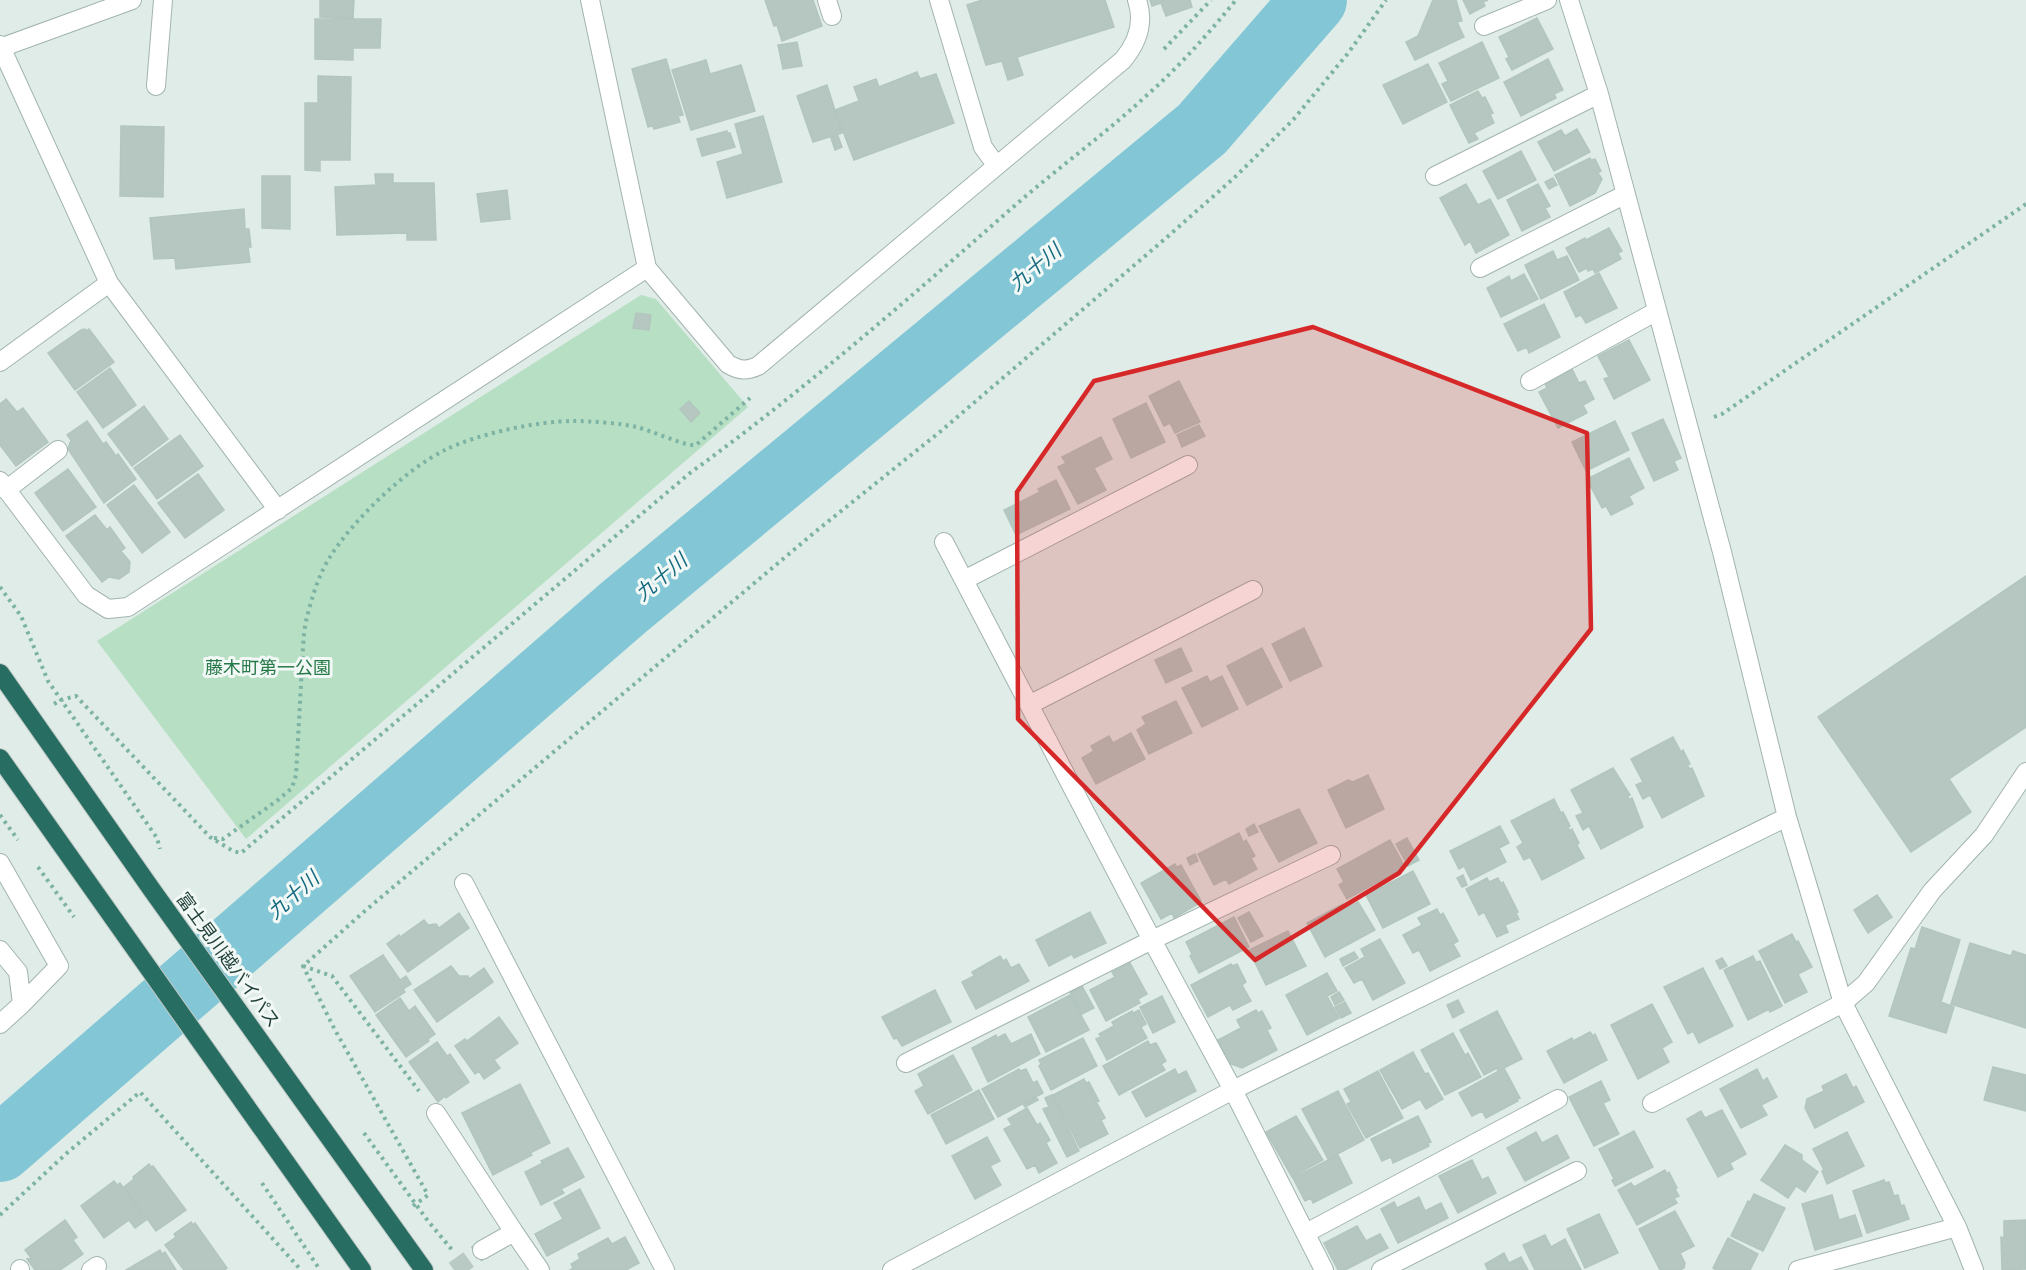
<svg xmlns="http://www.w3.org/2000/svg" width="2026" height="1270" font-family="Mulish,'Noto Sans JP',sans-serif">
	<rect width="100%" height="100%" fill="#e0ece7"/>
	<path fill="#b7dfc3" d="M641 295 656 299 748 407 246 839 97 641Z"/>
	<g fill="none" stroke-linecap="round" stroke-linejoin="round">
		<path stroke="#83c7d6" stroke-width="66" d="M0 1149 623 608 1202 129 1314 0"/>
	</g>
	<path fill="#b5c7c0" stroke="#b2c6be" stroke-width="1.5" d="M320 0H354L353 18 320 17Z
		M765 0H813L822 26 782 41 777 25 774 26Z
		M982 0H1105L1114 27 1017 57 1023 75 1008 80 1002 61 986 65 967 5Z
		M1150 0H1190L1192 7 1166 16 1161 3 1152 6Z
		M1433 0H1456L1462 21 1457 22 1464 37 1415 60 1406 42 1418 36Z
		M1463 0H1488L1483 2 1485 6 1470 14Z
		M1537 18 1553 49 1512 70 1506 59 1509 57 1499 37Z
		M315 19H381L380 48H353V60L315 59Z
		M797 42 802 66 783 69 778 45Z
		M1482 42 1499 78 1451 101 1442 84 1448 81 1439 63Z
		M666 59 683 115 678 116 680 122 654 129 653 126 648 127 632 69Z
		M1548 59 1563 90 1554 94 1556 98 1521 116 1504 82Z
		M706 60 710 74 741 65 755 111 691 130 672 70Z
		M1428 64 1447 102 1403 124 1383 85Z
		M917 72 920 79 936 74 954 123 854 160 835 110 859 101 854 87 876 79 879 87Z
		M318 76 351 77 350 160H320V171L305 170V103H318Z
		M827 85 842 133 813 142 797 96Z
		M1478 91 1482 98 1485 97 1493 113 1490 114 1494 123 1474 133 1478 139 1469 143 1450 105Z
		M763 116 782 182 727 198 717 162 743 154 735 124Z
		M121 126 164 127 163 197 120 196Z
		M1577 129 1590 152 1554 171 1538 142 1561 130 1565 136Z
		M727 131V133H730L735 147 702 156 697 139Z
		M838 136 842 147 835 150 831 138Z
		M1521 151 1536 180 1498 199 1483 171Z
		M1590 158 1591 160 1595 159 1601 171 1598 173 1602 179 1595 193 1570 206 1555 175Z
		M375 174H393V183H434L436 240H407V233L337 235 335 187 376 185Z
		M262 176H290V229L262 228Z
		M1553 178 1557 185 1549 189 1545 182Z
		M1466 184 1478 205 1490 199 1509 235 1476 253 1470 241 1465 245 1440 198Z
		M1538 184 1550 206 1545 208 1550 217 1522 231 1507 200Z
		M507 190 510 219 481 222 477 194Z
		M244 209 245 229H249L251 247H248L250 262 176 269 175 258 154 259 150 218Z
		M1609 228 1622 251 1618 253 1621 259 1595 273 1593 269 1588 271 1587 268 1579 272 1566 248 1585 238 1586 240Z
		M1553 251 1557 260 1567 256 1579 280 1541 299 1525 265Z
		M1599 273 1617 308 1586 323 1581 315 1576 317 1564 292Z
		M1524 274 1538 299 1501 317 1487 288 1509 276 1511 281Z
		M1544 304 1560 337 1529 353 1527 347 1518 351 1504 324Z
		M636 313 651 315 649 330 633 328Z
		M85 329 86 331 89 329 114 362 75 390 48 353 81 330Z
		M1629 340 1650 380 1614 399 1604 379 1609 377 1598 356Z
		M110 368 136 405 103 428 77 392Z
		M1572 369 1579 383 1585 381 1594 399 1583 405 1587 413 1558 428 1539 392 1547 388 1543 379 1557 372 1559 376Z
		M1179 381 1200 422 1175 433 1170 423 1164 426 1149 396Z
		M6 399 17 412 23 408 48 442 16 466 0 445V404Z
		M689 401 700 413 691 422 680 409Z
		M1146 403 1165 442 1131 458 1113 419Z
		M144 406 168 439 132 466 108 434Z
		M1663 419 1681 458 1674 461 1678 470 1654 481 1632 433Z
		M87 421 103 444 106 442 116 456 118 454 136 479 104 503 68 449 71 440 67 435Z
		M1615 421 1629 450 1586 471 1572 442Z
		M1199 425 1205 436 1182 447 1177 435Z
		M180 435 203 466 157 499 134 468Z
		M1101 437 1112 459 1094 468 1106 490 1078 504 1058 467 1066 463 1062 457Z
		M1629 458 1644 488 1629 496 1633 504 1611 515 1606 506 1602 508 1587 479Z
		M68 469 96 507 63 531 35 493Z
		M198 474 224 510 185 538 158 503Z
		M1056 480 1070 509 1016 535 1004 510 1040 492 1038 489Z
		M134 485 170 532 142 553 107 505Z
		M95 515 107 530 110 527 125 548 121 551 130 562 129 572 119 579 109 577 102 582 66 536Z
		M2026 576V727L1949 779 1971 812 1911 852 1818 717Z
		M1304 628 1322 666 1290 681 1272 644Z
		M1181 648 1192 671 1166 683 1155 660Z
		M1262 648 1282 687 1247 705 1227 666Z
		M1207 676 1210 682 1222 676 1238 709 1202 727 1182 688Z
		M1176 701 1192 733 1149 754 1137 730 1146 724 1142 717Z
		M1131 733 1145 759 1096 784 1082 758 1094 751 1091 746 1109 736 1113 743Z
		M1673 737 1681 752 1683 750 1690 764 1687 765 1690 769 1692 768 1704 796 1662 818 1650 795 1643 799 1636 785 1643 782 1631 759Z
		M1613 768 1630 795 1628 796 1629 800 1632 798 1643 827 1601 849 1589 826 1583 830 1576 816 1583 813 1571 790Z
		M1368 775 1384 809 1346 828 1328 790 1348 780 1353 782Z
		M1554 799 1561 813 1563 812 1570 826 1568 827 1570 831 1572 829 1579 843 1577 845 1584 858 1542 880 1530 857 1524 860 1517 847 1523 843 1511 821Z
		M1299 809 1317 843 1279 862 1259 826Z
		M1254 824 1258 832 1249 836 1246 829Z
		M1500 826 1509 843 1499 848 1506 862 1471 880 1464 866 1459 869 1450 851Z
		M1239 833 1243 842 1246 840 1255 856 1251 858 1257 869 1229 884 1226 879 1214 885 1198 854Z
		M1407 838 1419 860 1408 866 1396 844Z
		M1390 840 1405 867 1347 899 1339 885 1344 882 1337 869Z
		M1195 854 1198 861 1190 865 1187 858Z
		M1175 864 1198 904 1174 918 1172 913 1161 919 1141 883Z
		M1181 865 1201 901 1197 903 1177 867Z
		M1413 871 1430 904 1383 928 1366 895Z
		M1463 875 1467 885 1462 887 1457 878Z
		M1487 878 1489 882 1498 878 1501 884 1503 882 1518 912 1516 913 1519 919 1505 925 1508 932 1497 937 1484 912 1479 915 1466 889Z
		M1877 895 1892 917 1868 933 1854 910Z
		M1358 902 1375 930 1325 957 1307 923 1343 904 1346 908Z
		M1437 909 1440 915 1443 913 1458 941 1453 944 1460 956 1430 971 1419 950 1413 953 1403 935 1422 925 1418 918Z
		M1090 912 1106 943 1074 958 1072 954 1049 966 1036 940Z
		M1249 912 1263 936 1251 942 1238 918Z
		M459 913 469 928 408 972 387 944 399 935 400 937 424 920 428 925 436 924 439 928Z
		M1234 917 1249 947 1199 973 1190 956 1192 954 1186 942Z
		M1922 927 1960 940 1941 1002 1954 1007 1946 1033 1889 1016 1911 948 1915 949Z
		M1288 931 1306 966 1266 985 1249 950Z
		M1792 934 1796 942 1798 941 1812 967 1798 974 1807 992 1785 1003 1759 951Z
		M1380 939 1405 983 1373 1000 1362 979 1354 983 1345 968 1365 957 1361 949Z
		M1970 943 2011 956 2013 951 2026 955V1028L1951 1004Z
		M1354 952 1358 958 1343 966 1340 959Z
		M383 955 400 980 406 976 411 984 403 989 405 992 375 1012 350 976Z
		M1000 956 1003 961 1006 959 1011 968 1019 964 1029 981 976 1009 962 982 974 976 972 972Z
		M1753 956 1756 962 1760 961 1782 1006 1770 1012 1769 1009 1748 1020 1724 970Z
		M1722 958 1727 966 1720 969 1716 961Z
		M1130 963 1147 994 1138 999 1140 1003 1106 1021 1090 990 1115 977 1112 972Z
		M1231 964 1233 966 1237 964 1246 982 1242 985 1251 1001 1233 1010 1230 1005 1208 1017 1191 985Z
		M451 966 459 976H468L469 979 484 968 493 982 437 1022 414 990Z
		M1703 968 1733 1026 1699 1043 1693 1031 1688 1034 1664 987Z
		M1327 973 1337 991 1327 996 1339 1018 1307 1035 1286 995Z
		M1082 986 1094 1008 1082 1014 1070 992Z
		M935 990 951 1022 902 1046 897 1038 894 1039 882 1017Z
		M1339 992 1344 1000 1335 1005 1331 997Z
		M1070 995 1089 1030 1046 1052 1028 1017Z
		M1162 996 1175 1022 1153 1033 1140 1007Z
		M400 998 409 1011 415 1006 435 1034 428 1039 429 1041 406 1057 376 1015Z
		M1458 1000 1464 1012 1453 1018 1447 1005Z
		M1345 1002 1351 1013 1341 1018 1335 1007Z
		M1652 1004 1672 1042 1662 1048 1669 1062 1638 1079 1611 1025Z
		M1139 1010 1146 1024 1141 1027 1133 1013Z
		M1256 1010 1258 1013 1262 1011 1271 1028 1267 1030 1277 1050 1242 1068 1231 1064 1218 1040 1241 1028 1237 1020Z
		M1132 1011 1147 1038 1107 1060 1096 1039 1101 1037 1099 1034 1114 1026 1112 1022Z
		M1497 1011 1522 1059 1498 1071 1497 1068 1484 1075 1460 1030Z
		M499 1017 518 1043 494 1060 500 1068 484 1079 479 1071 475 1074 455 1046 465 1039 467 1041Z
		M1590 1032 1593 1036 1595 1034 1607 1060 1564 1083 1547 1051 1572 1038 1573 1041Z
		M1453 1033 1465 1055 1468 1053 1481 1077 1445 1095 1421 1050Z
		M1005 1034 1011 1044 1031 1034 1040 1054 988 1082 972 1048 996 1035 997 1038Z
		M1083 1038 1097 1066 1051 1090 1039 1066 1041 1064 1039 1060Z
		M1148 1041 1150 1045 1156 1043 1166 1061 1161 1064 1165 1070 1119 1095 1103 1066Z
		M437 1042 447 1056 450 1054 469 1082 446 1098 445 1096 438 1102 409 1062Z
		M1413 1052 1425 1074 1428 1073 1443 1099 1426 1109 1420 1099 1402 1109 1380 1070Z
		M953 1055 972 1090 928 1114 915 1091 924 1086 918 1074Z
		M1993 1067 2026 1075V1111L1984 1100Z
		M1504 1068 1520 1098 1517 1099 1518 1101 1486 1118 1482 1111 1472 1116 1459 1093Z
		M1019 1069 1020 1071 1026 1069 1033 1083 1037 1081 1043 1093 998 1117 982 1089Z
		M1175 1069 1178 1075 1186 1071 1196 1091 1146 1117 1132 1092Z
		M1757 1069 1763 1081 1767 1078 1777 1097 1761 1105 1767 1115 1741 1128 1720 1089Z
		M1378 1071 1403 1118 1366 1138 1347 1104 1351 1102 1344 1089Z
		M1846 1074 1853 1088 1856 1086 1864 1102 1815 1128 1805 1108 1807 1099 1824 1091 1822 1086Z
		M1084 1079 1105 1118 1101 1120 1108 1134 1080 1148 1053 1095Z
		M1601 1081 1610 1100 1603 1103 1619 1134 1594 1146 1569 1097Z
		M1089 1082 1099 1101 1096 1102 1086 1083Z
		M520 1084 550 1143 530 1153 532 1155 493 1175 462 1113Z
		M979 1090 994 1119 946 1144 931 1115Z
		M1338 1091 1364 1140 1328 1159 1302 1109Z
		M1052 1095 1079 1151 1067 1157 1043 1109 1049 1107 1045 1098Z
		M1036 1097 1038 1100 1025 1107 1023 1104Z
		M1027 1108 1037 1125 1040 1123 1050 1140 1046 1143 1057 1163 1039 1173 1035 1165 1027 1169 1004 1129 1012 1125 1008 1119Z
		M1722 1110 1746 1154 1730 1163 1733 1169 1718 1177 1687 1119 1701 1111 1705 1118Z
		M1296 1116 1323 1160 1292 1177 1266 1132Z
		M1418 1116 1431 1142 1428 1143 1429 1146 1393 1163 1391 1157 1382 1161 1371 1139Z
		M1634 1131 1653 1167 1615 1186 1612 1180 1614 1179 1599 1149Z
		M1536 1132 1542 1143 1557 1135 1569 1158 1525 1181 1507 1148Z
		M1847 1132 1864 1166 1827 1184 1822 1171 1824 1170 1813 1149Z
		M987 1137 1000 1161 990 1166 1001 1185 975 1199 952 1156Z
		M1785 1145 1802 1155V1160L1818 1172 1805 1192 1796 1186 1788 1198 1761 1180Z
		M568 1148 584 1177 561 1189 564 1193 541 1205 525 1172 543 1163 541 1161Z
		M1338 1155 1352 1183 1313 1203 1311 1198 1305 1201 1293 1178Z
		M1472 1160 1482 1180 1488 1177 1496 1193 1458 1213 1439 1176Z
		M149 1164 151 1167 153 1166 186 1210 156 1231 124 1187 134 1179 133 1177Z
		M1665 1170 1667 1174 1669 1172 1677 1188 1675 1189 1679 1196 1674 1198 1677 1203 1637 1225 1618 1190 1631 1183 1634 1187Z
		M1884 1180 1885 1183 1889 1182 1894 1196 1898 1195 1901 1206 1904 1205 1909 1219 1867 1233 1853 1191Z
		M114 1181 117 1185 120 1183 146 1220 135 1228 129 1220 104 1238 81 1206Z
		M580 1189 600 1228 547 1256 535 1234 563 1219 554 1203Z
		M1754 1194 1785 1208 1763 1251 1731 1236 1748 1201 1750 1202Z
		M1832 1195 1839 1220 1855 1215 1862 1236 1815 1250 1802 1204Z
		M1419 1197 1425 1211 1441 1203 1448 1218 1398 1243 1381 1209 1394 1202 1397 1208Z
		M1675 1211 1694 1246 1680 1253 1685 1263 1684 1268 1680 1270H1660L1639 1229Z
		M1599 1214 1618 1253 1585 1268 1567 1229Z
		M65 1220 77 1237 73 1240 83 1254 60 1270H35L27 1259 31 1258 25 1250Z
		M2026 1220V1269L2002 1270 2001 1237 2004 1238V1221Z
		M191 1222 193 1225 195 1223 227 1268 224 1270H184L165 1245 176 1237 174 1234Z
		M1357 1226 1366 1241 1380 1234 1388 1248 1345 1270H1338L1324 1243Z
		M1545 1235 1551 1247 1565 1239 1581 1270H1535L1523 1245Z
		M625 1237 639 1263 626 1270H570L573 1268 571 1264 580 1259 578 1254 608 1238 612 1244Z
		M1728 1238 1758 1254 1750 1270H1716L1713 1268Z
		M160 1250 162 1254 165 1252 176 1270H126Z
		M1504 1253 1509 1263 1521 1257 1528 1270H1488L1485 1264Z"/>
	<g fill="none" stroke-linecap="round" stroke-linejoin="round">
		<path stroke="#b9c9c4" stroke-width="18" stroke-dasharray="18 9" stroke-linecap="butt" d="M454 1270 482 1250"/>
		<g stroke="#a2b4af" stroke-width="20">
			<path id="minor" d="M590 0 647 268 728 364C740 371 746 371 758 366L1123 60C1137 43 1145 23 1137 0
				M827 0 832 16
				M939 0 983 147 996 165
				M1569 0 1599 94 1722 552 1787 817 1843 1003 1957 1227 1974 1270
				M1484 26 1547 0
				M0 45 109 283 278 510
				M0 48 132 0
				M156 86 163 0
				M1435 176 1599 94
				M1480 268 1626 194
				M0 362 109 283
				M1530 381 1657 311
				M0 481 86 595 108 609 128 607 647 268
				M6 490 58 450
				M944 542 1152 940 1233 1090 1324 1270
				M964 580 1188 465
				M1029 705 1253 590
				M0 863 59 966 22 1004
				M464 883 665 1270
				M0 950 18 972 22 1004 0 1024
				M906 1063 1152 940 1331 855
				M1652 1103 1843 1003 1866 983 1932 891 1984 835 2026 772
				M436 1113 514 1232
				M1306 1233 1558 1099
				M482 1250 514 1232 540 1270
				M20 1269V1270
				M91 1270 97 1266
				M892 1270 1233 1090 1787 817
				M1381 1270 1577 1171
				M1798 1270 1957 1227"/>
		</g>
		<g stroke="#c0c9c7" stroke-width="20">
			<path id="highway" d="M0 673 152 890 424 1270
				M0 758 362 1270"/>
		</g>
		<path stroke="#7db3a4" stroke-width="4" stroke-dasharray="3 4.5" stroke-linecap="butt" d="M1164 49 1211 0
			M1714 417 1722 414 2026 204
			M0 587 21 616 48 681 157 838 160 849
			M54 704 61 700 76 696 210 837 233 851 241 853 690 473C806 389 913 295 1020 201 1062 165 1106 133 1146 96 1179 67 1208 34 1236 0
			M0 815 18 840
			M214 838 223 839 278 800 292 788 296 775C298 739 300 703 302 666 303 650 303 632 307 617 312 597 319 574 330 557 353 520 406 469 445 450 477 434 537 421 573 421 589 421 621 423 636 427 651 430 686 447 696 445L750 398
			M38 867 74 917
			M303 966 332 976 419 1091
			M364 1133 428 1221 453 1251
			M262 1183 320 1270
			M413 1206 428 1195 335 1030 303 966 366 910 815 532 941 431 1166 238 1234 178 1293 120 1349 52 1386 0
			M0 1215 68 1152 140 1092 301 1270"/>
		<use href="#minor" stroke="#fff" stroke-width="18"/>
		<use href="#highway" stroke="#286d61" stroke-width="18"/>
	</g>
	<path fill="#d62828" fill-opacity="0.2" stroke="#d62828" stroke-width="4.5" stroke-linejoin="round" d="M1313 327 1587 433 1591 629 1399 873 1255 960 1018 719 1017 492 1094 381Z"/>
	<g text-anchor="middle" stroke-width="6" stroke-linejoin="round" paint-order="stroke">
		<g font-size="18" fill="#267848" stroke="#f1f8f5">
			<text x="268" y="674">藤木町第一公園</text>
		</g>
		<g font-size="18" fill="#1f3e37" stroke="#f1f8f5">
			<text transform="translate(228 960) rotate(54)" y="6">富士見川越バイパス</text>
		</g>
		<g font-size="20" font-style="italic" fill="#146a7f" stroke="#f1f8f5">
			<text transform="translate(1035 267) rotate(-40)" y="7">九十川</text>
			<text transform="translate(661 577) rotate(-40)" y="7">九十川</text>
			<text transform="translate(293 895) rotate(-41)" y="7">九十川</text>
		</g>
	</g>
</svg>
